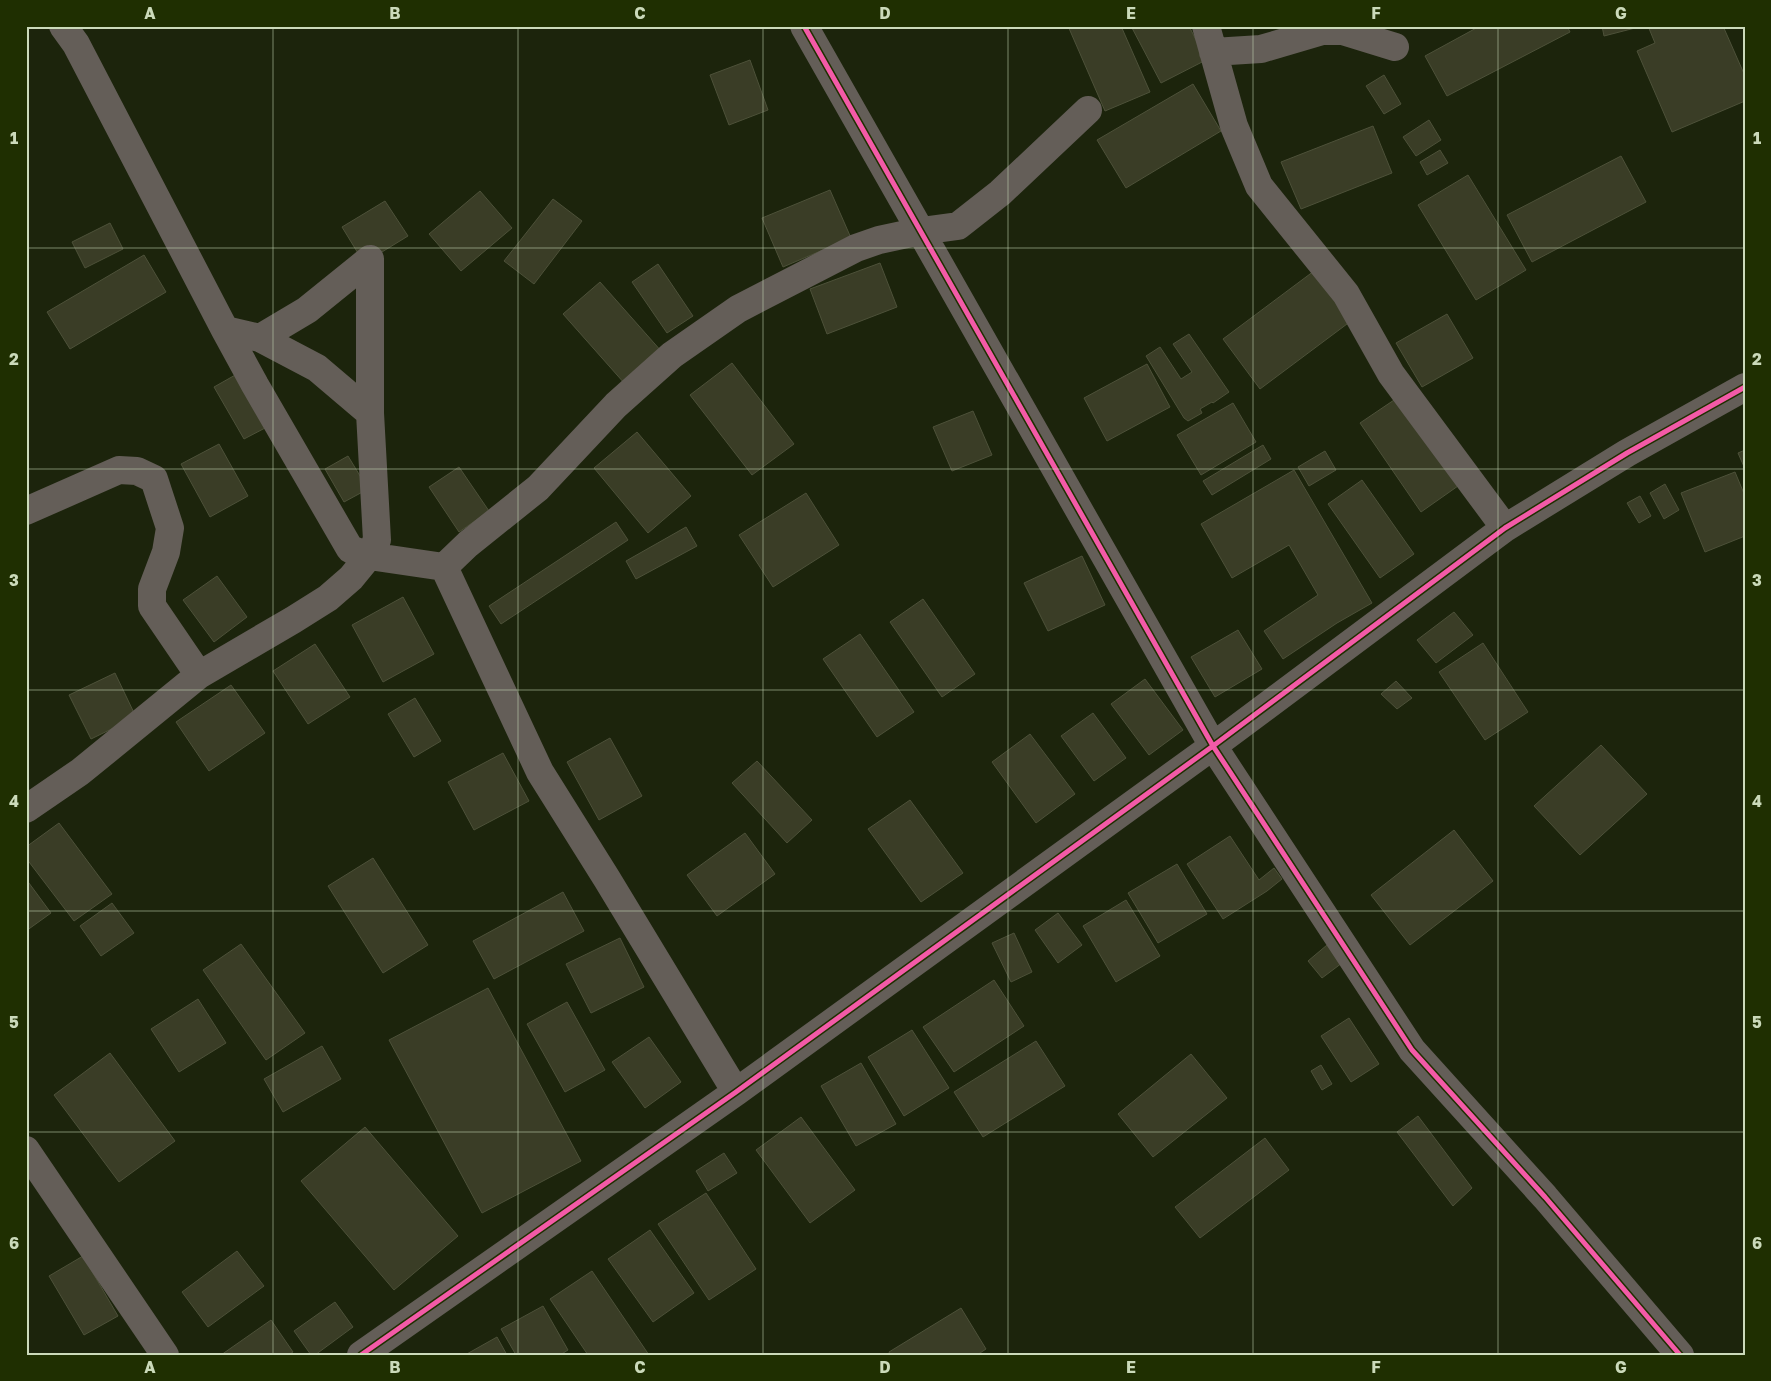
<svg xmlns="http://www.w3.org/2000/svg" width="1771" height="1381" font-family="'Golos Text',sans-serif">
	<rect width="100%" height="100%" fill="#1c240c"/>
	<path fill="#3a3d26" stroke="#4d5139" d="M1068 26H1121L1150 92 1105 111Z
		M1131 26H1189L1206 60 1161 83Z
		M1480 26H1567L1570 32 1447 96 1425 56Z
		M1602 26H1635V28L1604 36Z
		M1648 26H1723L1745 76V101L1672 132 1637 51 1655 43Z
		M750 60 768 110 729 125 710 75Z
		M1384 75 1401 104 1384 114 1366 86Z
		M1193 84 1221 131 1126 188 1097 140Z
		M1429 120 1441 140 1416 156 1403 137Z
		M1373 126 1392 173 1301 209 1281 162Z
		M1440 150 1448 163 1427 175 1420 162Z
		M1621 156 1646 202 1532 262 1507 215Z
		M1468 175 1526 270 1476 300 1418 205Z
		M830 190 851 238 783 267 762 218Z
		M480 191 512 228 461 271 429 234Z
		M553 199 582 221 534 284 504 261Z
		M385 201 408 236 364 263 342 227Z
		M110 223 123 249 85 268 72 242Z
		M144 255 166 292 70 349 47 312Z
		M880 263 897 307 827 334 810 289Z
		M658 264 693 316 667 333 632 282Z
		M1314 271 1351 321 1260 389 1223 339Z
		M600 282 662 352 625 384 563 314Z
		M1447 314 1473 358 1422 387 1396 343Z
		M1189 334 1229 392 1213 403 1212 402 1200 409 1202 413 1188 421 1184 418 1146 356 1160 347 1181 379 1192 372 1173 344Z
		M732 363 794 444 752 475 690 395Z
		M1147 364 1170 407 1107 441 1084 398Z
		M237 374 267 427 244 439 214 387Z
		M1397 398 1458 486 1421 512 1360 423Z
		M1233 403 1256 442 1201 475 1177 435Z
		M973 411 992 455 952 471 933 427Z
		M637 432 691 496 648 533 594 468Z
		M219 444 248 496 210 517 181 464Z
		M1263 445 1271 459 1212 495 1203 481Z
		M1745 450V469L1738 453Z
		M1325 451 1336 470 1309 486 1298 467Z
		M348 456 368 489 344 502 325 469Z
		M459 467 489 511 459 532 429 487Z
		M1294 470 1372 603 1337 623 1283 659 1264 631 1318 595 1289 545 1232 578 1201 524Z
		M1735 472 1745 496V536L1705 552 1681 493Z
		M1362 480 1414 554 1380 578 1328 504Z
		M1665 484 1679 510 1664 519 1650 493Z
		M806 493 839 545 773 587 739 535Z
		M1640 496 1651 516 1639 523 1627 503Z
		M616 522 628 540 501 624 489 606Z
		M686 527 697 546 636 579 626 561Z
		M1082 556 1105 605 1048 631 1024 583Z
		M217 576 247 617 214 642 183 600Z
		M403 597 434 654 383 682 352 625Z
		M923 599 975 674 942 697 890 622Z
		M1454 612 1473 635 1436 663 1417 640Z
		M1238 630 1262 669 1215 697 1191 657Z
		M860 634 914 712 877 737 823 659Z
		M1483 643 1528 712 1485 740 1439 672Z
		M315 644 350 697 308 724 273 671Z
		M115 673 136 717 91 739 69 695Z
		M1145 679 1183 730 1149 755 1111 704Z
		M1396 681 1412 698 1397 709 1381 694Z
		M231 685 265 733 209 771 176 722Z
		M415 698 441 741 414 757 388 714Z
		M1093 713 1126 758 1094 781 1061 736Z
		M1030 734 1075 794 1036 823 992 762Z
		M610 738 642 796 599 820 567 762Z
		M1601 745 1647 794 1580 855 1534 806Z
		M503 753 529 801 474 830 448 782Z
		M757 761 812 820 787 843 732 783Z
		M910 800 963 873 921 902 868 829Z
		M59 823 112 894 74 921 26 858V847Z
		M1454 830 1493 881 1410 945 1371 895Z
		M745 833 775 874 717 916 687 875Z
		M1230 836 1259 880 1274 868 1282 879 1267 891 1223 919 1187 864Z
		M373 858 428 945 383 973 328 886Z
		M1177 864 1207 914 1158 943 1128 893Z
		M26 879 51 913 26 931Z
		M563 892 584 931 494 979 473 941Z
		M1126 900 1160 956 1116 982 1083 926Z
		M112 903 134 933 101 956 80 926Z
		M1058 913 1082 945 1058 963 1035 930Z
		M1014 933 1032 972 1011 982 992 943Z
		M620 938 644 987 591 1013 566 964Z
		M241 944 305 1033 266 1060 203 970Z
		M1327 945 1342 963 1322 978 1308 961Z
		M994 980 1024 1026 954 1072 923 1027Z
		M488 988 581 1161 482 1213 389 1040Z
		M198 999 226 1043 179 1072 151 1029Z
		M567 1002 605 1070 565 1092 527 1024Z
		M1349 1018 1379 1064 1351 1082 1321 1036Z
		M912 1030 949 1088 904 1116 868 1057Z
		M649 1037 681 1082 645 1108 612 1062Z
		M1036 1041 1065 1086 983 1137 954 1092Z
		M322 1046 341 1079 283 1112 264 1079Z
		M110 1053 175 1141 119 1182 54 1095Z
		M1191 1054 1227 1098 1153 1157 1118 1114Z
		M861 1063 896 1124 856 1146 821 1086Z
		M1321 1065 1332 1084 1322 1090 1311 1071Z
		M1418 1116 1472 1188 1453 1206 1397 1132Z
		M801 1117 855 1190 810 1223 756 1150Z
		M365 1127 458 1236 394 1290 301 1181Z
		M1265 1138 1289 1170 1200 1238 1175 1207Z
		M724 1153 737 1173 708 1191 696 1171Z
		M706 1193 756 1269 709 1300 658 1224Z
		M650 1230 694 1293 653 1322 608 1259Z
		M237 1251 264 1286 208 1327 182 1292Z
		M83 1256 118 1316 84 1335 49 1276Z
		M592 1271 649 1355H588L550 1299Z
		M335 1302 353 1327 315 1355H311L294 1331Z
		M543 1306 568 1350 560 1355H516L501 1329Z
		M961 1308 986 1349 977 1355H890L889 1352Z
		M271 1320 293 1352 288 1355H221Z
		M497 1337 507 1355H465Z"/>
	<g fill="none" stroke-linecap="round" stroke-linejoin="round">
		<path stroke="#645e58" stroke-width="28" d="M63 26 76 44 225 330 260 338 317 368 370 413
			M804 26 1213 746 1412 1050 1545 1197 1680 1355
			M1206 26 1234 126 1259 186 1346 294 1391 374 1505 528
			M1213 52 1261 49 1322 31H1343L1395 47
			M225 330 255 385 350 549 369 556 444 567
			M260 338 307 310 370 259
			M26 511 119 470 137 471 154 479 170 528 166 552 152 589V606L199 675
			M444 567 468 544 538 488 616 405 672 355 738 309 856 248 879 240 921 231 958 226 1000 193 1088 110
			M444 567 540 772 607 879 736 1092
			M26 809 80 772 199 675 293 620 328 598 351 578 369 556 377 540 370 413V259
			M26 1150 165 1355
			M361 1355 736 1092 1213 746 1505 528 1627 453 1745 387"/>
		<g stroke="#1f2f01" stroke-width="8">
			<path id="cycleway" d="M804 26 1213 746 1412 1050 1545 1197 1680 1355
				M361 1355 736 1092 1213 746 1505 528 1627 453 1745 387"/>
		</g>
		<use href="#cycleway" stroke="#f35aa7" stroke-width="5"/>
	</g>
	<path fill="none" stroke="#cbdaba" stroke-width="1" stroke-opacity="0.55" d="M273 26V1355M518 26V1355M763 26V1355M1008 26V1355M1253 26V1355M1498 26V1355M26 248H1745M26 469H1745M26 690H1745M26 911H1745M26 1132H1745"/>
	<rect width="1771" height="1381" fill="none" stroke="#1f2f01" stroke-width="55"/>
	<rect x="28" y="28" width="1716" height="1326" fill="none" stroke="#cbdaba" stroke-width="2"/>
	<g font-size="16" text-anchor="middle" font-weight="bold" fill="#cbdaba">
		<text x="150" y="19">A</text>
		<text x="395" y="19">B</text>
		<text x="640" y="19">C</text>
		<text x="885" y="19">D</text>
		<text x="1131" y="19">E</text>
		<text x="1376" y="19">F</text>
		<text x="1621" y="19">G</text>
		<text x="14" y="144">1</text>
		<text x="1757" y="144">1</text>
		<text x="14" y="365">2</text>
		<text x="1757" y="365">2</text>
		<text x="14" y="586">3</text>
		<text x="1757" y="586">3</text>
		<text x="14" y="807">4</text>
		<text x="1757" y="807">4</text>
		<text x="14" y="1028">5</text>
		<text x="1757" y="1028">5</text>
		<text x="14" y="1249">6</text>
		<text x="1757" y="1249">6</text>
		<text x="150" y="1373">A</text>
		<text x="395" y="1373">B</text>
		<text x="640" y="1373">C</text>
		<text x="885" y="1373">D</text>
		<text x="1131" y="1373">E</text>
		<text x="1376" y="1373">F</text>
		<text x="1621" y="1373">G</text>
	</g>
</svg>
